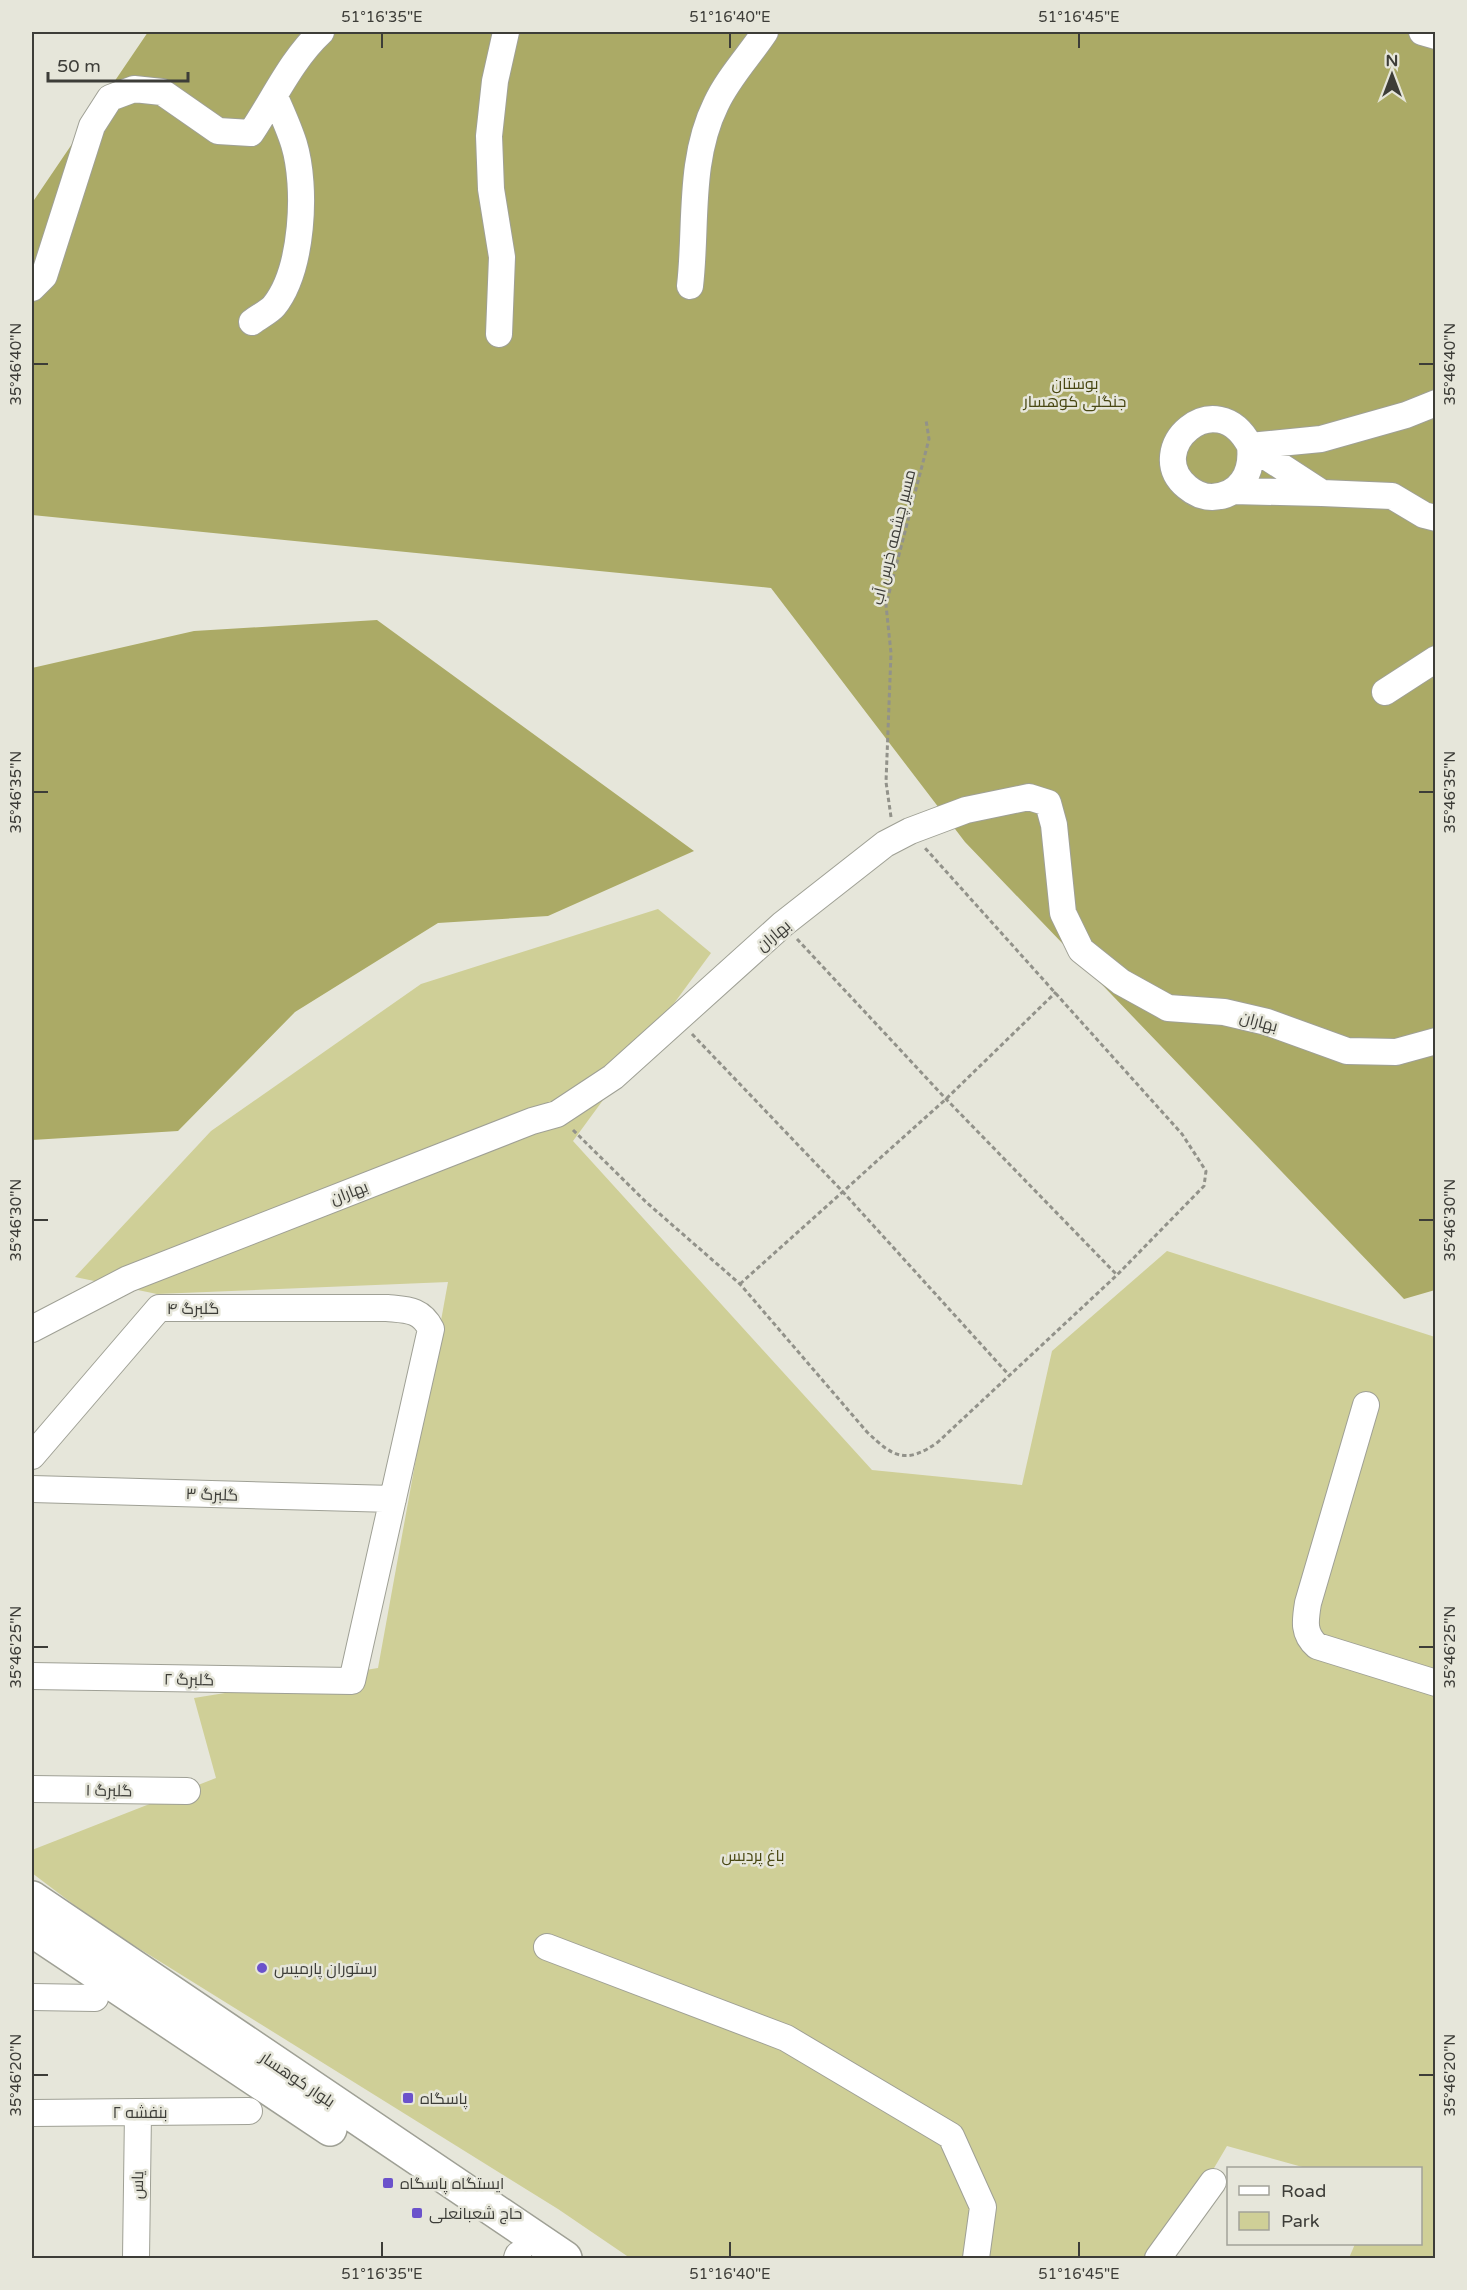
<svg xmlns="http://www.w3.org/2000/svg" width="1467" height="2290" font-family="'Varela Round',Cairo,sans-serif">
	<rect width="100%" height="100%" fill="#e6e6da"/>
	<path fill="#cfcf97" d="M658 909 711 953 573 1141 872 1470 1022 1485 1052 1351 1167 1251 1435 1337V2258H1349L1355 2244H1420V2168H1306L1227 2146 1161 2258H630L558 2209 98 1923 32 1873V1850L216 1778 194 1698 378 1668 448 1282 157 1294 75 1277 211 1131 421 984Z"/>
	<path fill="#abaa66" d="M148 32H1435V1290L1404 1299 965 842 771 588 32 515V203Z
		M377 620 694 851 548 916 438 923 295 1012 178 1131 32 1140V668L194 631Z"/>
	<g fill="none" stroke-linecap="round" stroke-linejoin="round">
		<g stroke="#9fa095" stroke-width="28">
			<path id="minor" d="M1422 32 1436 36
				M690 286C697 226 688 161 716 104 728 78 749 56 765 32
				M32 288 44 276 92 126 110 98 134 89 162 92 218 131 251 133C274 99 291 60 321 32
				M252 322C258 317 269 312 274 306 303 270 307 187 294 144 289 128 282 113 275 97
				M499 334 502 257 491 189 489 136 495 81 506 32
				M1250 446C1253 473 1240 496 1212 497 1202 497 1194 493 1187 487 1142 450 1216 381 1250 446L1322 493 1392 496 1424 515 1436 518
				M1250 446 1321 439 1406 415 1436 403
				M1233 491 1322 493
				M1385 692 1436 659
				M32 1329 128 1279 532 1121 557 1114 613 1077 783 924 885 844 910 831 966 810 1029 797 1048 803 1054 825 1063 913 1081 950 1121 982 1168 1008 1224 1012 1267 1022 1347 1051 1396 1052 1436 1041
				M1366 1405 1308 1603C1305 1621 1303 1634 1317 1646L1436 1683
				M32 1456 159 1308H387C407 1310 421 1309 431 1329L352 1681 32 1676
				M32 1489 393 1499
				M32 1789 187 1791
				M547 1947 786 2038 951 2136 983 2207 976 2258
				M32 1997 95 1998
				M32 2113 249 2111
				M136 2258 138 2112
				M517 2258 518 2255
				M1158 2258 1213 2182"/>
		</g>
		<g stroke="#9fa095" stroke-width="36">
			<path id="major" d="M32 1898 565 2258
				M32 1930 330 2129"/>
		</g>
		<path stroke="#92928a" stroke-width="3" stroke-dasharray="4.5 3" stroke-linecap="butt" d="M891 817 886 782 891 653 886 605 929 439 926 420
			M797 939 946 1099 1117 1275
			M692 1034 843 1192 1008 1374
			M573 1130 646 1202 740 1284 867 1432C893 1457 906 1465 938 1442L1117 1275 1204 1186 1206 1171 1182 1134 925 848
			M740 1284 946 1099 1056 992"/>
		<use href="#minor" stroke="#fff" stroke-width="26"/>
		<use href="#major" stroke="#fff" stroke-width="33"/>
	</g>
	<path fill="none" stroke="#3d3d38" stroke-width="2" d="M382 33V48M730 33V48M1079 33V48M33 364H48M1419 364H1434M33 792H48M1419 792H1434M33 1220H48M1419 1220H1434M33 1647H48M1419 1647H1434M33 2075H48M1419 2075H1434M382 2242V2257M730 2242V2257M1079 2242V2257"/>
	<g fill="#6b52cb" stroke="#e6e6da" stroke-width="2">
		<circle cx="262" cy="1968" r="6"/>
		<rect x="402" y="2092" width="12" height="12" rx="3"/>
		<rect x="382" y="2177" width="12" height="12" rx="3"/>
		<rect x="411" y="2207" width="12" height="12" rx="3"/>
	</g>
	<g text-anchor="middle" stroke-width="5" stroke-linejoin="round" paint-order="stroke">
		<g font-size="16" fill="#484712" stroke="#e6e6da">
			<text x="1075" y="389">بوستان<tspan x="1075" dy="18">جنگلی کوهسار</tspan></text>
			<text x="753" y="1861">باغ پردیس</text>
		</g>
		<g font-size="16" fill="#3d3d38" stroke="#e6e6da">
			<text transform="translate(893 537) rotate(-76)" y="6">مسیر چشمه خرس آب</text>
			<text transform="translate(773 935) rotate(-40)" y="6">بهاران</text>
			<text transform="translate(1259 1021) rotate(15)" y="6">بهاران</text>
			<text transform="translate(349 1192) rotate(-21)" y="6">بهاران</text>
			<text x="193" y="1314">گلبرگ ۴</text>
			<text transform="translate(212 1494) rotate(2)" y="6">گلبرگ ۳</text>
			<text transform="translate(189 1679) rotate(1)" y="6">گلبرگ ۲</text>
			<text transform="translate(109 1790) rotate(1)" y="6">گلبرگ ۱</text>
			<text transform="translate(298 2079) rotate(34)" y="6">بلوار کوهسار</text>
			<text x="140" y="2118">بنفشه ۲</text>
			<text transform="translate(137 2185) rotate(-89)" y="6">یاس</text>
		</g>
		<g font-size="16" fill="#3d3d38" stroke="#e6e6da" text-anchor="start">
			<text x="274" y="1974">رستوران پارمیس</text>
			<text x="420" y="2104">پاسگاه</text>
			<text x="400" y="2189">ایستگاه پاسگاه</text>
			<text x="429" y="2219">حاج شعبانعلی</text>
		</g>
	</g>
	<rect width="1467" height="2290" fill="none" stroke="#e6e6da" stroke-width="66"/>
	<rect x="1227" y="2167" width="195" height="78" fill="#e6e6da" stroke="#a2a299" stroke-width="1.5"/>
	<rect x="1239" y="2186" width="30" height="9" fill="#ffffff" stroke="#a2a299" stroke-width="1.5"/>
	<text x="1281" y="2197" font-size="18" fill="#3d3d38">Road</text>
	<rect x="1239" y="2212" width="30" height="18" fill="#cfcf97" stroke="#a2a299" stroke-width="1.5"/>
	<text x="1281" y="2227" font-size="18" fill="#3d3d38">Park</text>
	<g transform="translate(1392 75)" stroke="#e6e6da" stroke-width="4.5" paint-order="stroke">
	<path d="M0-4.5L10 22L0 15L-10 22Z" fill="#3d3d38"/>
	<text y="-9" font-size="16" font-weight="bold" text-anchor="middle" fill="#3d3d38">N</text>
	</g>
	<path d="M48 72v9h140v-9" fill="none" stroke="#3d3d38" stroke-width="3"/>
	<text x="57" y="72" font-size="18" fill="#3d3d38" stroke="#e6e6da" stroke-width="4.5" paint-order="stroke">50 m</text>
	<rect x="33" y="33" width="1401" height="2224" fill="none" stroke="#3d3d38" stroke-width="2"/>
	<g font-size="15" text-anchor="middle" fill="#3d3d38">
		<text x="382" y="22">51°16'35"E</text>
		<text x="730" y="22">51°16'40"E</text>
		<text x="1079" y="22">51°16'45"E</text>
		<text transform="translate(16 364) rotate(-90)" y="5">35°46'40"N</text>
		<text transform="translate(1450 364) rotate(-90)" y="5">35°46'40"N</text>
		<text transform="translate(16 792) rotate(-90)" y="5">35°46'35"N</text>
		<text transform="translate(1450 792) rotate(-90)" y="5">35°46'35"N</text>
		<text transform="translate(16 1220) rotate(-90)" y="5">35°46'30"N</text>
		<text transform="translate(1450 1220) rotate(-90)" y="5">35°46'30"N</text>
		<text transform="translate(16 1647) rotate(-90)" y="5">35°46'25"N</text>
		<text transform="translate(1450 1647) rotate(-90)" y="5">35°46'25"N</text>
		<text transform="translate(16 2075) rotate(-90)" y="5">35°46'20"N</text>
		<text transform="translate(1450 2075) rotate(-90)" y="5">35°46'20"N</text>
		<text x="382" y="2279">51°16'35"E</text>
		<text x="730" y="2279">51°16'40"E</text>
		<text x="1079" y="2279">51°16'45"E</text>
	</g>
</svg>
